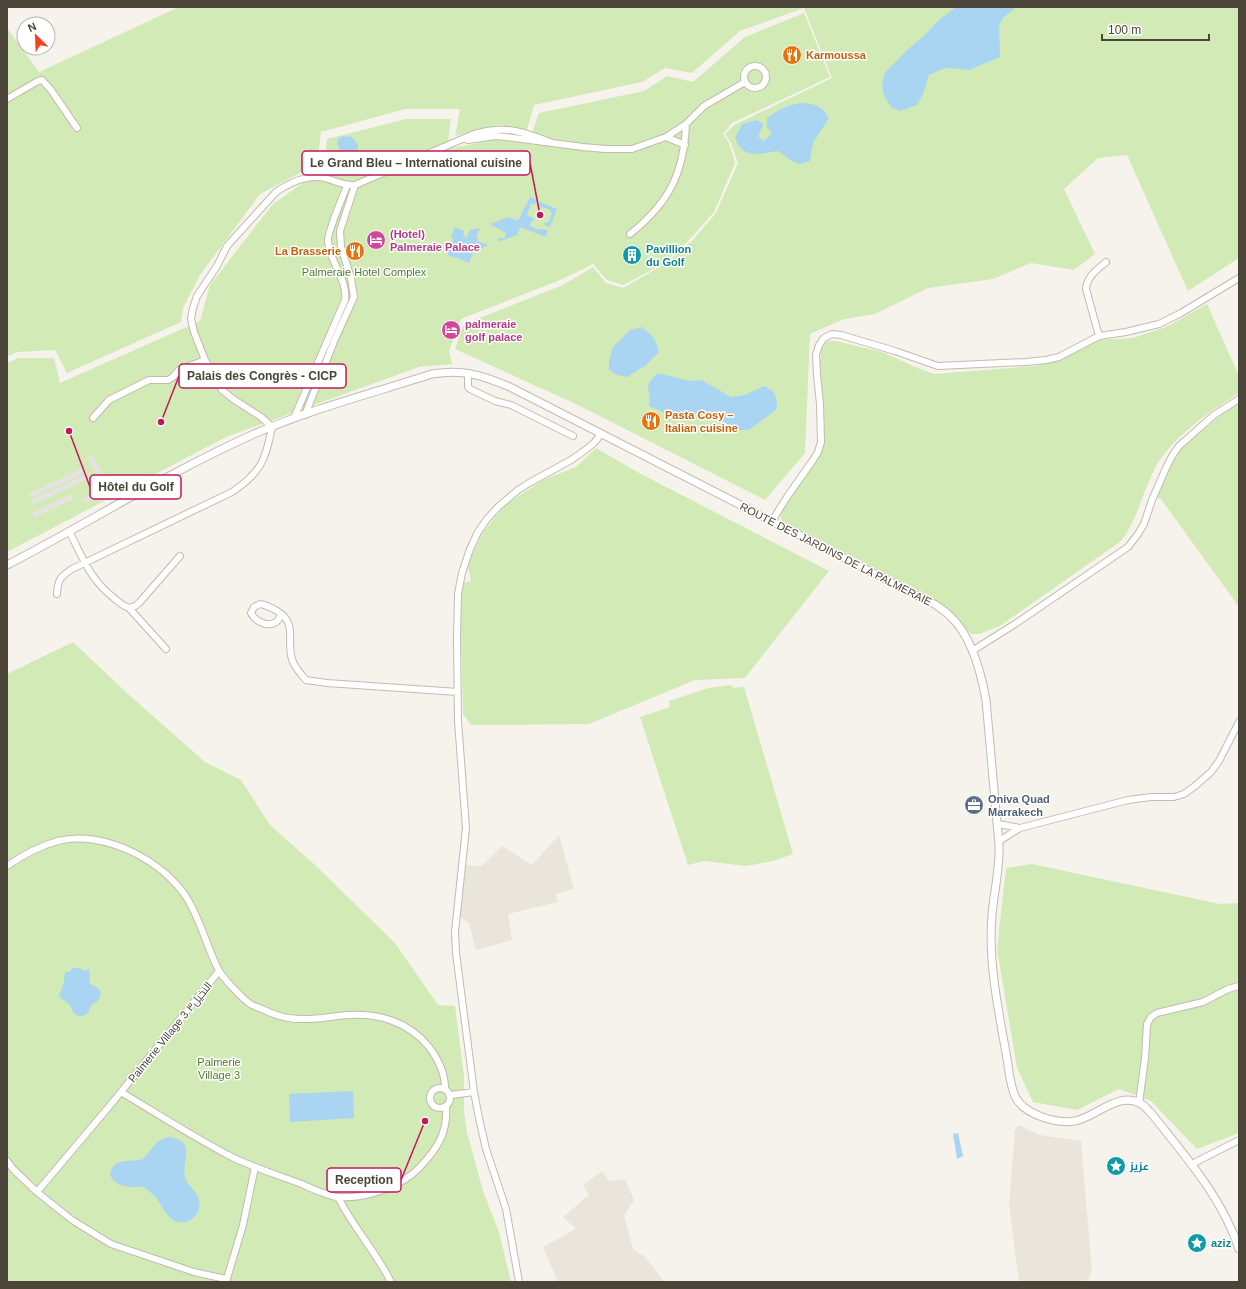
<svg xmlns="http://www.w3.org/2000/svg" width="1246" height="1289" font-family="Arial,Cairo,sans-serif">
	<rect width="100%" height="100%" fill="#f6f3ec"/>
	<path fill="#eae5da" d="M559 835 574 889 556 894 558 902 508 914 512 940 476 950 469 923 460 917 466 865 482 866 502 846 532 865Z
		M1018 1125 1040 1135 1081 1141 1092 1271 1089 1279 1075 1282H1019L1009 1205 1015 1130Z
		M602 1171 609 1181 625 1179 634 1200 624 1216 633 1249 645 1257 665 1282H558L543 1247 576 1229 563 1217 589 1195 583 1185Z"/>
	<path fill="#d2eab5" d="M179 7H1239V258L1188 291 1127 155 1098 158 1064 189 1095 254 1074 270 1031 263 993 279 928 288 875 314 844 319 810 334 805 453 765 500 578 405 455 349 464 324 563 285 593 267 606 283 623 288 663 265 692 241 716 213 738 163 731 143 725 134 734 125 832 78 804 8 740 31 692 73 665 68 642 82 534 105 527 130 498 125 455 136 460 109H405L321 132 317 164 260 194 200 275 183 308 181 322 67 373 55 350 17 352 7 357V28L39 72Z
		M804 13 830 77 732 123 723 134 729 143 735 163 714 212 690 239 663 264 623 285 607 280 593 264 560 280 461 319 449 351 452 364 419 367 226 437 7 552V363L18 358H54L60 383 200 321 210 285 273 204 324 168 327 139 406 119H451L447 149 498 139 529 141 539 113 644 91 667 76 693 82 745 37Z
		M1207 304 1239 376V393C1211 411 1182 430 1162 457 1156 464 1152 475 1148 484 1139 504 1135 523 1121 541L1000 626 979 634H971L952 613 930 597 865 563 783 522 780 517 784 507 820 455 821 386 820 363 821 350 825 343 828 341H836L882 352 913 366 934 374 1036 366 1056 361 1068 356 1088 344 1099 340 1133 338 1166 327Z
		M1239 403V607L1161 499 1154 497 1179 451 1229 408Z
		M596 448 639 473 829 571 745 678 695 680 589 724 471 725 463 714 460 584 471 581 468 567 470 559 483 532 505 505 543 480 576 467Z
		M73 642 128 694 205 762 241 780 270 825 314 864 395 943 438 1005 455 1006 464 1076V1111L467 1133 484 1194 499 1232 511 1282H7V674Z
		M731 685 734 688 744 687 793 854 773 861 746 866 704 861 688 865 640 717 670 707 669 701 709 688Z
		M1032 864 1220 904 1239 903V1133L1197 1149 1151 1101 1119 1089 1077 1110 1033 1102 1017 1068 997 949 1006 868Z"/>
	<path fill="#e5e3e0" d="M93 455 111 490 105 493 88 458Z
		M83 468 85 473 30 498 28 494Z
		M86 474 88 479 33 505 31 500Z
		M101 489 104 494 84 503 81 499Z
		M71 494 73 499 34 518 32 513Z"/>
	<path fill="#a9d4f2" d="M956 7H1016L1002 19 999 27 1000 57 969 70 945 68 929 75 923 94 917 105 900 111 892 108 885 98 882 87 884 74 906 51 926 34 939 20Z
		M801 103C816 104 821 105 829 118L813 143 810 161 800 164 792 161 778 151C761 153 743 161 735 138L742 124 756 120 762 123 763 126 758 136 763 141 772 134 767 127V118C778 110 788 105 801 103Z
		M342 136 352 137 358 145V149L355 152 347 150 341 151 337 144 338 139Z
		M530 197 537 200 534 205 531 204 527 215 535 219 533 221 532 220 530 226 539 230 543 229 548 231 546 237 520 227 517 235 497 242 499 238H505L506 233 490 224 509 217 518 221Z
		M540 202 557 209 550 227 544 225 545 222 548 223 552 213 550 212 551 210 538 206Z
		M455 227 464 231 463 236 467 237 470 230 480 228 476 237 478 238 477 241 488 245 479 250 471 247 469 252 473 254 469 263 455 257 454 258 447 254V252L445 248 448 242 452 243 454 239 451 237Z
		M642 327 654 338 659 352 646 365 627 377 617 375 609 370V361L613 347 630 330Z
		M658 373 689 381 701 380 731 397 745 395 764 386C776 392 777 396 777 409L749 430H739L708 414 681 413 677 419 649 406C652 388 641 388 658 373Z
		M73 968H80L85 971 89 969 90 984 98 988 101 993C99 999 99 1002 92 1004L88 1013C78 1020 73 1014 70 1005L62 999 59 995 64 983 65 972H69Z
		M353 1091 354 1118 290 1122 289 1094Z
		M958 1133 963 1156 957 1159 953 1134Z
		M168 1137C198 1140 181 1161 185 1177 187 1185 194 1189 197 1195 203 1206 198 1219 185 1222 166 1226 162 1199 150 1192 148 1190 144 1187 142 1187 140 1186 138 1187 136 1187 125 1187 116 1186 110 1175 113 1156 131 1163 143 1159L158 1141Z"/>
	<g fill="none" stroke-linecap="round" stroke-linejoin="round">
		<g stroke="#c2bbae" stroke-width="8">
			<path id="minor" d="M744 77a11 11 0 1 1 22 0a11 11 0 1 1-22 0Z
				M7 99 38 81 42 80 51 90 77 128
				M666 137 685 145
				M468 140 495 136 506 137 583 147 605 149H632L666 137 686 124 704 106 745 82
				M630 234C669 203 684 173 686 124
				M1099 336 1086 289C1087 276 1097 270 1106 262
				M468 373V387L470 389 495 401 511 405 573 436
				M305 415 335 339 354 297 351 278 341 247 340 231 355 185
				M93 418 109 400 149 380H168L173 377 179 370 205 360
				M294 418 345 300C348 280 329 261 328 241 327 233 343 196 347 186
				M772 521 787 497 813 460 818 452 821 442 820 404 817 375 816 355 819 345 824 338 832 334 841 335 895 351 938 366 1026 362 1046 360 1059 357 1099 336 1126 332 1159 324 1181 313 1239 278
				M69 531C79 550 87 571 101 586 105 591 111 595 115 599 124 606 129 612 139 603L180 556
				M57 594C58 579 60 577 72 569L232 492C261 473 266 459 272 427L261 417 233 399 222 390 205 360 194 332 191 319 193 308 197 296 217 266 227 246 276 192C291 182 310 173 328 179 338 182 345 186 355 185L474 134C504 125 522 131 550 142
				M129 608 166 649
				M281 614C280 617 279 620 276 622 268 628 255 621 251 613L254 607 260 604C266 605 272 608 277 611 298 623 286 641 292 659 294 667 301 674 306 680L327 683 458 692
				M972 651 1015 624 1128 547 1138 534 1144 524 1152 500 1166 468 1172 456 1179 446 1214 415 1239 399
				M998 824 1020 828
				M999 841 1020 828 1128 800 1151 797H1174L1184 794 1195 786 1211 772 1219 761 1239 722
				M7 866C23 855 39 846 58 841 103 829 165 861 188 900 201 922 207 947 218 969 221 976 242 998 249 1003 252 1006 258 1007 262 1009 274 1015 287 1019 300 1019 316 1020 332 1016 348 1015 379 1013 409 1022 429 1047 438 1059 445 1073 445 1088
				M430 1098a10 10 0 1 1 20 0a10 10 0 1 1-20 0Z
				M121 1092C156 1113 192 1136 228 1155 251 1167 275 1174 299 1183 309 1187 329 1197 339 1197 365 1199 401 1187 419 1168 437 1149 448 1133 446 1106
				M451 1095 474 1092
				M1139 1103 1145 1058 1147 1024 1151 1017 1157 1013 1203 1002 1228 989 1239 986
				M7 1161 13 1169 37 1192 72 1220 111 1244 194 1272 226 1279
				M1192 1164 1239 1140
				M37 1192 112 1103 219 971
				M338 1197C353 1227 376 1252 391 1282
				M226 1282 243 1225 255 1167
				M519 1282 506 1209 486 1149 479 1118 474 1092 456 953 455 932 466 828 458 721 457 638 458 594 462 573 470 549 478 532 487 519 498 507 518 490 529 483 571 460 584 451 594 443 601 434"/>
		</g>
		<g stroke="#c2bbae" stroke-width="9">
			<path id="tertiary" d="M7 565C90 522 169 472 254 434 311 409 373 393 432 374 464 369 481 375 510 387L936 605C941 609 947 612 951 617 972 637 981 672 986 700L999 845C1000 869 994 891 992 915 988 961 998 1008 1006 1053 1009 1067 1009 1085 1016 1098 1025 1115 1057 1124 1075 1121 1097 1117 1119 1089 1143 1105 1146 1107 1148 1111 1151 1113 1185 1156 1222 1197 1239 1249"/>
		</g>
		<use href="#minor" stroke="#fff" stroke-width="6"/>
		<use href="#tertiary" stroke="#fff" stroke-width="7"/>
	</g>
	<defs>
		<g id="restaurant-disc" transform="scale(1)"><circle r="9.5" fill="#e8710a" stroke="#fff"/><path d="M-5-6h1v4h1v-4h1v4h1v-4h1v5L-1.5 .5V6h-2V.5L-5-1ZM5-6V6H3V1.5H1.5Q1.5-4 5-6Z" fill="#fff"/></g>
		<g id="hotel-disc" transform="scale(1)"><circle r="9.5" fill="#d1479c" stroke="#fff"/><path d="M-6-4.5h1.5V1H6V5H4.5V3h-9V5H-6ZM-4 0a1.8 1.8 0 1 1 3.6 0ZM.5 0V-2.5h3Q6-2.5 6 0Z" fill="#fff"/></g>
		<g id="building-disc" transform="scale(1)"><circle r="9.5" fill="#0f9aa8" stroke="#fff"/><path d="M-4-6H4V6H1V3H-1V6H-4ZM-2.5-4.3h1.7v1.8h-1.7ZM.8-4.3h1.7v1.8H.8ZM-2.5-1h1.7V.8h-1.7ZM.8-1h1.7V.8H.8Z" fill="#fff"/></g>
		<g id="office-disc" transform="scale(1)"><circle r="9.5" fill="#5c6f8a" stroke="#fff"/><path d="M-6-3h4V-5.5h4V-3h4V5H-6ZM-1-4.5V-3h2v-1.5ZM-6 0V1H6V0Z" fill="#fff"/></g>
		<g id="sight-disc" transform="scale(1)"><circle r="9.5" fill="#0f9aa8" stroke="#fff"/><path d="M0-6L1.8-2.2L6-1.7L2.9 1.2L3.7 5.4L0 3.3L-3.7 5.4L-2.9 1.2L-6-1.7L-1.8-2.2Z" fill="#fff"/></g>
	</defs>
	<g fill-rule="evenodd">
		<use href="#restaurant-disc" x="792" y="55"/>
		<use href="#hotel-disc" x="376" y="240"/>
		<use href="#restaurant-disc" x="355" y="251"/>
		<use href="#building-disc" x="632" y="255"/>
		<use href="#hotel-disc" x="451" y="330"/>
		<use href="#restaurant-disc" x="651" y="421"/>
		<use href="#office-disc" x="974" y="805"/>
		<use href="#sight-disc" x="1116" y="1166"/>
		<use href="#sight-disc" x="1197" y="1243"/>
	</g>
	<g text-anchor="middle" stroke-width="3" stroke-linejoin="round" paint-order="stroke">
		<g font-size="11" font-weight="bold" fill="#c56008" stroke="#fff" text-anchor="start">
			<text x="806" y="59">Karmoussa</text>
			<text x="341" y="255" text-anchor="end">La Brasserie</text>
			<text x="665" y="419">Pasta Cosy –<tspan x="665" dy="13">Italian cuisine</tspan></text>
		</g>
		<g font-size="11" font-weight="bold" fill="#b23c85" stroke="#fff" text-anchor="start">
			<text x="390" y="238">(Hotel)<tspan x="390" dy="13">Palmeraie Palace</tspan></text>
			<text x="465" y="328">palmeraie<tspan x="465" dy="13">golf palace</tspan></text>
		</g>
		<g font-size="11" font-weight="bold" fill="#0d838f" stroke="#fff" text-anchor="start">
			<text x="646" y="253">Pavillion<tspan x="646" dy="13">du Golf</tspan></text>
			<text x="1130" y="1170">عزيز</text>
			<text x="1211" y="1247">aziz</text>
		</g>
		<g font-size="11" fill="#4a7f2a" stroke="#fff">
			<text x="364" y="276">Palmeraie Hotel Complex</text>
			<text x="219" y="1066">Palmerie<tspan x="219" dy="13">Village 3</tspan></text>
		</g>
		<g font-size="11" fill="#4b4439" stroke="#fff">
			<text transform="translate(836 554) rotate(27)" y="4">ROUTE DES JARDINS DE LA PALMERAIE</text>
			<text transform="translate(170 1032) rotate(-51)" y="4">Palmerie Village 3 النخيل٣</text>
		</g>
		<g font-size="11" font-weight="bold" fill="#4e5e75" stroke="#fff" text-anchor="start">
			<text x="988" y="803">Oniva Quad<tspan x="988" dy="13">Marrakech</tspan></text>
		</g>
	</g>
	<path fill="none" stroke="#c2185b" stroke-width="1.5" d="M540 215L530 163M161 422L179 376M69 431L90 487M425 1121L401 1180"/>
	<g fill="#c2185b" stroke="#fff" stroke-width="1.5">
		<circle cx="540" cy="215" r="4"/>
		<circle cx="161" cy="422" r="4"/>
		<circle cx="69" cy="431" r="4"/>
		<circle cx="425" cy="1121" r="4"/>
	</g>
	<g fill="#fff" stroke="#c2185b" stroke-width="1.5">
		<rect x="302" y="151" width="228" height="24" rx="4"/>
		<rect x="179" y="364" width="167" height="24" rx="4"/>
		<rect x="90" y="475" width="91" height="24" rx="4"/>
		<rect x="327" y="1168" width="74" height="24" rx="4"/>
	</g>
	<g font-size="12" text-anchor="middle" font-weight="bold" fill="#4b4439">
		<text x="416" y="167">Le Grand Bleu – International cuisine</text>
		<text x="262" y="380">Palais des Congrès - CICP</text>
		<text x="136" y="491">Hôtel du Golf</text>
		<text x="364" y="1184">Reception</text>
	</g>
	<rect width="1246" height="1289" fill="none" stroke="#4b4439" stroke-width="16"/>
	<g transform="translate(36 36) rotate(336)"><circle r="19" fill="#ffffff" stroke="#b7b4b0"/>
	<path d="M0-3L7 15L0 10L-7 15Z" fill="#fc3f1d"/>
	<text y="-6" font-size="11" font-weight="bold" text-anchor="middle" fill="#4b4439">N</text>
	</g>
	<path d="M1102 34v6h107v-6" fill="none" stroke="#4b4439" stroke-width="2"/>
	<text x="1108" y="34" font-size="12" fill="#4b4439" stroke="#ffffff" stroke-width="3" paint-order="stroke">100 m</text>
</svg>
